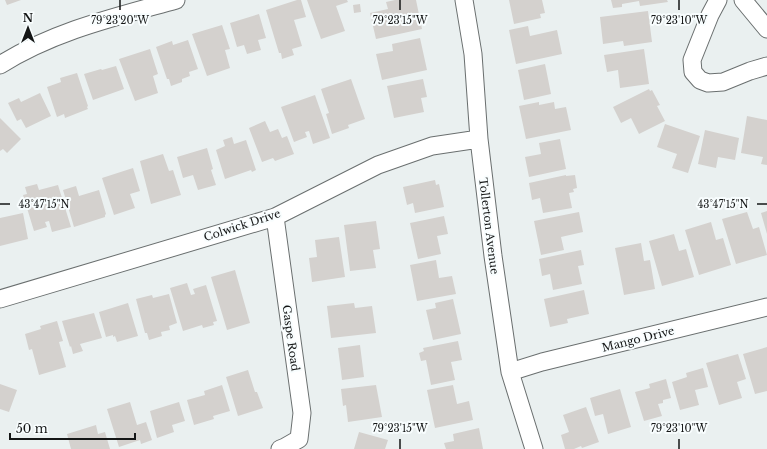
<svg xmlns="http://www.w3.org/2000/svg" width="767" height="449" font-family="'Libre Baskerville',serif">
	<rect width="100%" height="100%" fill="#eaf0f0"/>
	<path fill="#d4d1ce" d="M5 0H21L7 5Z
		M297 0H301L306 17 294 20 302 46 292 49 294 55 282 59 281 53H279L266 10Z
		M307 0H347L348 2 336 6 345 31 321 39Z
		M395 0H416L422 29 376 39 370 13 388 9 386 2Z
		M509 0H542L545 13 540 14 541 18 514 24Z
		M611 0H667L668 2 640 6 639 1 622 4V7L613 8Z
		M360 4 361 12 354 13 353 5Z
		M648 11 652 42 624 46 623 41 603 44 600 17Z
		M259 14 266 38 258 40 261 50 247 54 244 45 237 47 230 23Z
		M222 25 230 49 225 50 230 68 207 76 192 34Z
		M528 26 530 36 557 30 562 54 516 64 509 30Z
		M420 38 427 70 382 80 376 54 393 51 392 44Z
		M188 40 198 69 189 72 190 76 182 79V82L171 86 169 79H167L156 47 172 41 173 45Z
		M150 49 158 74 153 76 158 93 135 101 119 59Z
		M644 49 649 84 620 88 618 70 607 72 604 55Z
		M545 64 551 94 524 100 518 70Z
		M116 66 124 89 93 100 84 74 101 69 102 70Z
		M77 73 88 106 87 107 88 109 65 118 64 114 57 117 47 87 61 82 60 78Z
		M351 79 365 119 348 125 349 128 332 134 326 114 329 113 321 89Z
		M423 79 427 97 421 98 424 112 394 118 387 86Z
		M649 89 650 91 652 90 660 105 657 106 665 121 639 134 631 118 621 123 613 107Z
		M40 93 51 116 26 128 21 119 17 121 8 103 19 98 21 102Z
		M315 95 330 138 313 144 309 131 305 132 307 137 294 142 281 107Z
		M539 102V105L554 102 555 109 566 107 571 130 526 139 519 106Z
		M747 116 767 120V165L761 164 763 157 741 153Z
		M0 118 21 139 7 153 3 149 0 151Z
		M265 121 270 132 278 129 282 138 287 136 294 154 275 161 273 158 262 162 249 128Z
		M665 124 700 136 688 173 672 168 677 154 657 147Z
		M705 130 739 138 735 160 718 157 716 168 698 164Z
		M232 137 234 144 246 140 256 170 252 172 251 170 225 179 216 150 225 146 223 140Z
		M560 139 566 169 529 177 525 157 541 154 539 143Z
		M207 148 213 169 211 170 216 185 198 190 193 175 183 178 177 157Z
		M163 154 169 171 173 170 181 195 151 204 140 161Z
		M133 168 140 191 130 194 135 208 114 215 102 178Z
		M566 175V176L575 175 577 188 573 189 574 192 569 193 572 208 543 213 540 198 532 200 529 183Z
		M435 180 436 185 439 184 444 207 415 213 413 203 407 205 403 187Z
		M37 184 39 190 58 185 71 227 52 232 49 221 45 222 47 227 34 231 23 195 27 194 25 187Z
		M76 186 79 196 99 190 106 214 105 215V217L74 227 63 190Z
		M767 211V234L761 213Z
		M579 212 583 232 561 237 564 250 541 255 534 221Z
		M747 212 753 229 759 227 767 255 736 264 722 219Z
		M23 213 28 239 0 246V218Z
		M444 216 448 234 437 236 441 254 418 259 410 223Z
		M376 221 380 249 373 250 376 268 350 271 344 225Z
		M711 222 716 240 723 238 731 265 699 275 685 230Z
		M674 234 679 251 686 249 694 277 662 286 649 241Z
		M339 237 345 277 312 282 309 258 317 257 315 240Z
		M641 243 644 261 650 260 655 289 624 295 615 248Z
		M581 250 584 265 578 266 582 284 553 290 550 274 542 276 539 259Z
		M436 260 439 278 452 276 456 294 417 301 410 265Z
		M235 270 250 323 227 330 211 277Z
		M187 283 191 295 195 294 193 289 206 285 217 321 213 322 214 325 203 328 202 325 183 331 170 288Z
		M584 290 589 314 567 319 568 323 550 327 544 299Z
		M169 294 177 323 169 326 170 330 161 332 162 336 149 340 147 333H145L136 299 152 295 153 298Z
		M453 299 461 334 433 340 426 310 436 308 435 303Z
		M128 303 138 336 117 342 115 336 113 337V335L106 337 99 312Z
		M354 303 355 308 372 306 376 333 331 338 327 306Z
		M94 313 102 338 80 344 83 351 73 354 71 346 70 347 62 321Z
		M57 321 63 341 59 342 66 367 39 375 32 349 29 350 25 334 41 329 40 326Z
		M458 341 462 360 451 362 455 380 431 385 426 360 421 361 419 353 424 351 423 348Z
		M360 345 364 377 342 380 338 348Z
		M767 347V391L755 394 743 354Z
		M738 354 746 379 737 382 742 398 719 405 706 363Z
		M703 368 708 387 695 390 699 405 680 410 672 382 687 377 686 373Z
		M248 370 255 392H257L263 408 238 416 226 377Z
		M666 379 671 398 663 400V403L658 404 662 416 644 421 635 392 650 388 649 384Z
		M0 384 17 390 9 412 0 409Z
		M222 385 230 411 213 416 214 419 194 425 187 400 205 395 204 391Z
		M376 385 382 417 348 422 346 405 343 406 341 389Z
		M453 385 457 404 469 401 473 420 435 428 427 390Z
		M620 389 631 427 608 434 603 414 595 416 590 398Z
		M130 402 137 425 146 422 152 440 141 444 140 440 119 447 107 409Z
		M179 402 185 421 172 425 174 432 157 438 150 411Z
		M586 407 599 442 582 448 581 446 574 449H565L561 435 569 432 563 415Z
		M96 425 98 434 105 432 110 449H71L67 434Z
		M479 428 483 449H446L444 443 454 441 453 434Z
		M359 432 388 440 385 449H354Z"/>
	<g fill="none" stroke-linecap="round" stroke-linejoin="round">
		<g stroke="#6a6f6f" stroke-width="19">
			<path id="minor" d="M464 0 473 54 479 139 493 256 510 372 534 449
				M718 0 710 15 692 60 693 72 700 80 708 83 723 82 750 71 767 66
				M743 0 767 29
				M0 65C54 31 115 17 176 0
				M275 217 302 413 299 439 285 447 280 449
				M0 299 275 217 378 165 432 146 479 139
				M510 372 542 362 767 307"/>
		</g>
		<use href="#minor" stroke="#fff" stroke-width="17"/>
	</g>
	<path fill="none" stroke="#141616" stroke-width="1.5" d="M120 0V10M400 0V10M679 0V10M0 204H10M757 204H767M400 439V449M679 439V449"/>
	<g text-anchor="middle" stroke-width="4" stroke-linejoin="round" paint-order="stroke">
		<g font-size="11" fill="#141616" stroke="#f8fdfe">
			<text transform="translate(242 225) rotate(-18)" y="4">Colwick Drive</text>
			<text transform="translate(489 226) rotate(83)" y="4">Tollerton Avenue</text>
			<text transform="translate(291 338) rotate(82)" y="4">Gaspe Road</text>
			<text transform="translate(638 339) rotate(-14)" y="4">Mango Drive</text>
		</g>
	</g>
	<g font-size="10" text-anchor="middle" fill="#141616" stroke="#f8fdfe" stroke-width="4" stroke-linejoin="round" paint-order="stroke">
		<text x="120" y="24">79°23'20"W</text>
		<text x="400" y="24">79°23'15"W</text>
		<text x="679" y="24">79°23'10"W</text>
		<text x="44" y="208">43°47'15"N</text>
		<text x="723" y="208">43°47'15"N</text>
		<text x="400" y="432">79°23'15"W</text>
		<text x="679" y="432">79°23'10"W</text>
	</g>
	<g transform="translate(28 28)" stroke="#f8fdfe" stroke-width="3" paint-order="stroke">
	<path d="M0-3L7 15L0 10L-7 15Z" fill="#141616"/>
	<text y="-6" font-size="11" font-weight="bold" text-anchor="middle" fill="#141616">N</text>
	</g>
	<path d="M10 433v6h125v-6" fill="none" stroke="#141616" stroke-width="2"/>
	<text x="16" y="433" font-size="12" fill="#141616" stroke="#f8fdfe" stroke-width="3" paint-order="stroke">50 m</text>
</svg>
